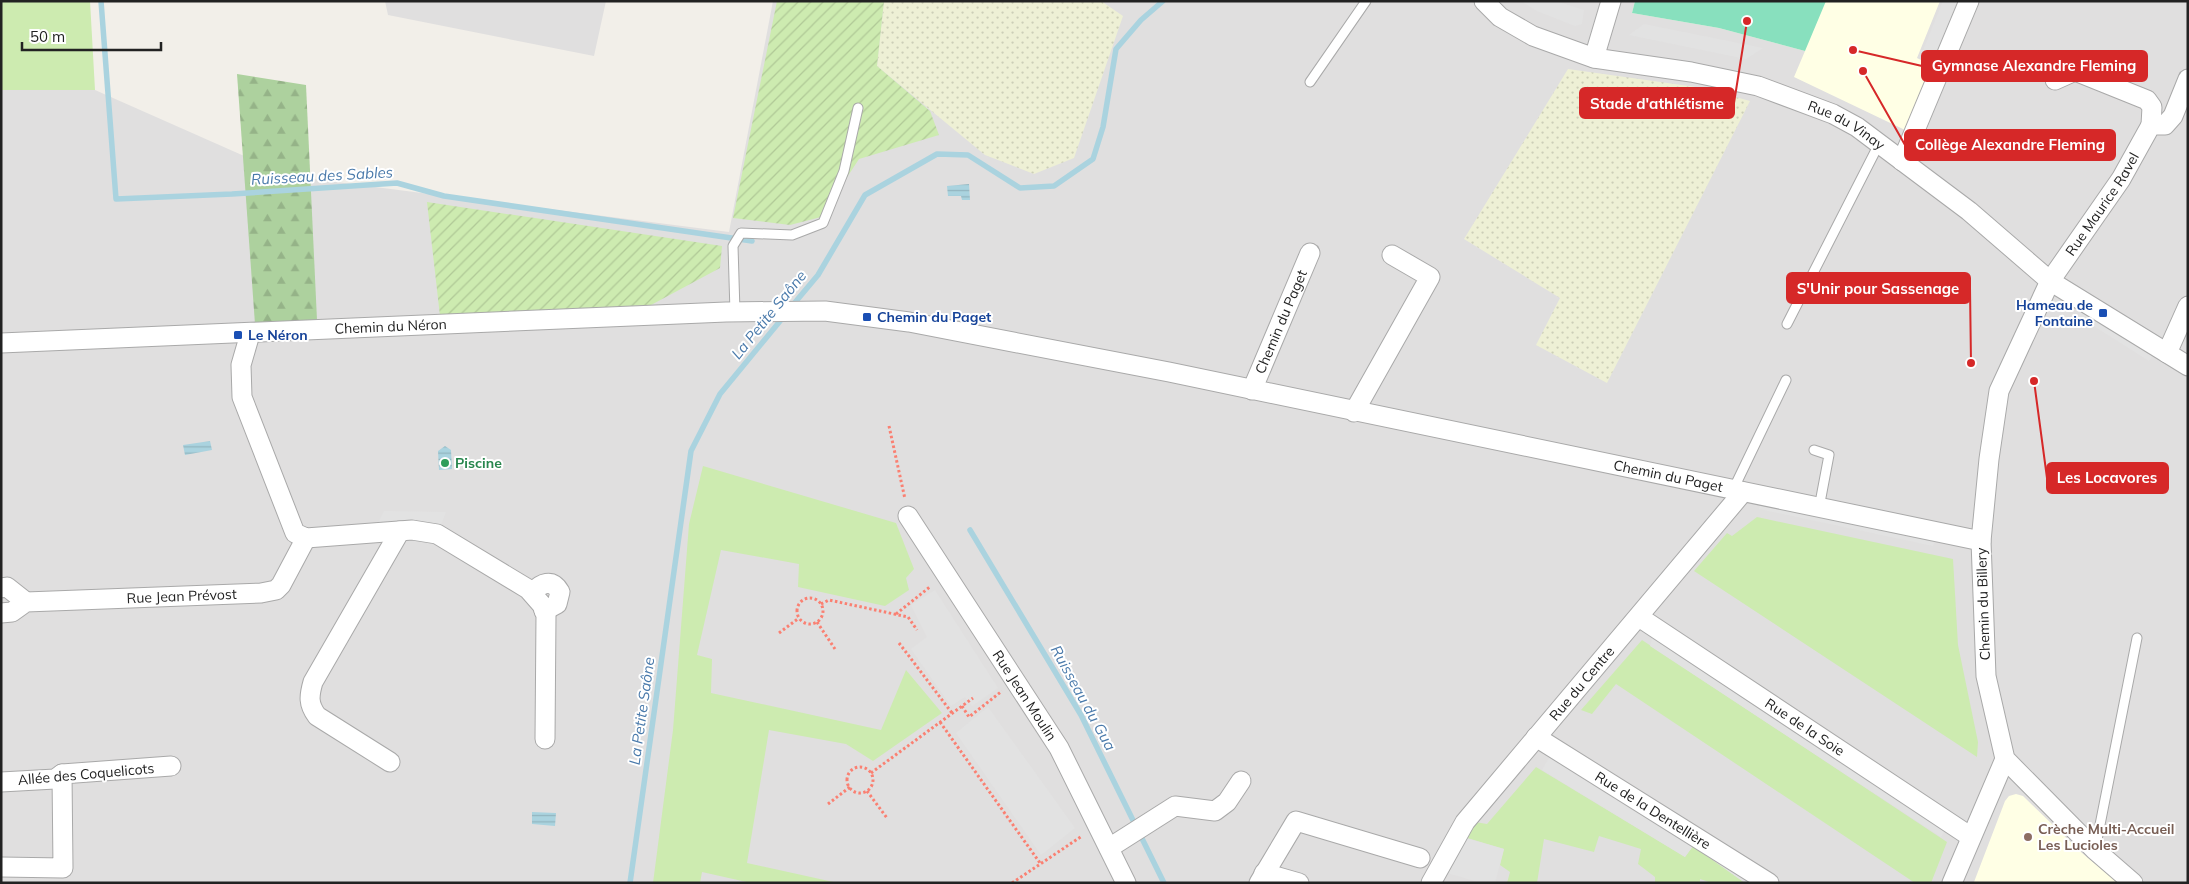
<svg xmlns="http://www.w3.org/2000/svg" width="2189" height="884" font-family="Mulish,sans-serif">
	<defs>
		<pattern id="farmland-dots" width="8" height="8" patternUnits="userSpaceOnUse" patternTransform="scale(1.25)"><rect width="8" height="8" fill="#eef0d5"/><path d="M2 2h.1M6 6h.1" fill="none" stroke="#ccceb7" stroke-width="1.8" stroke-linecap="round"/></pattern>
		<pattern id="forest-firs" width="22" height="20" patternUnits="userSpaceOnUse" patternTransform="scale(1.25)"><rect width="22" height="20" fill="#add19e"/><path d="M5 1l3.5 6h-7zM16 11l3.5 6h-7z" fill="#95b388"/></pattern>
		<pattern id="garden-furrows" width="10" height="10" patternUnits="userSpaceOnUse" patternTransform="scale(1.25)"><rect width="10" height="10" fill="#cdebb0"/><path d="M-1 1l2-2M0 10L10 0M9 11l2-2" fill="none" stroke="#b0c997"/></pattern>
		<pattern id="water-rules" width="6" height="5" patternUnits="userSpaceOnUse" patternTransform="scale(1.25)"><rect width="6" height="5" fill="#aad3df"/><path d="M0 2.5h6" fill="none" stroke="#92b5bf"/></pattern>
	</defs>
	<rect width="100%" height="100%" fill="#f2efe9"/>
	<path fill="#e0dfdf" d="M385 1H606L594 56 388 15Z
		M773 1H2188V883H1V90H95L289 176 729 232Z"/>
	<path fill="#ffffe5" d="M1635 1H1940L1917 58 1933 66 1905 130 1794 77 1805 51 1719 28 1632 13Z
		M2016 794 2023 796 2082 853 2118 883 1974 882 2005 801 2009 796Z"/>
	<path fill="url(#farmland-dots)" d="M884 1H1101L1123 16 1074 158 1034 174 985 155 877 66Z
		M1568 69 1703 88 1750 101 1607 383 1536 345 1560 298 1464 239Z"/>
	<path fill="#cdebb0" d="M1 1H90L95 90H1Z
		M703 466 896 523 914 569 906 578 909 590 885 606 798 587 799 564 721 550 697 655 712 659 711 693 881 730 906 670 942 713 873 761 846 744 769 730 747 863 838 883H751L702 872 700 883H653L673 730 689 524Z
		M1757 517 1953 559 1958 645 1978 742 1977 757 1694 571 1727 533 1732 536Z
		M1642 640 1947 842 1931 883H1915L1616 684 1592 714 1581 710Z
		M1536 767 1685 857 1693 846 1745 883H1712L1700 879V883H1655V877L1638 864 1641 849 1599 836 1594 852 1544 839 1537 883H1507L1510 872 1500 865 1504 849 1464 837 1475 822 1487 824Z"/>
	<path fill="url(#forest-firs)" d="M237 74 306 85 317 320 255 324Z"/>
	<path fill="url(#garden-furrows)" d="M777 1H884L877 66 930 111 939 135 859 159 821 217 790 225 733 218Z
		M427 202 722 246 720 268 651 305 440 316Z"/>
	<path fill="#88e0be" d="M1635 1H1826L1805 51 1719 28 1632 13Z"/>
	<path fill="#e2e2e2" d="M1521 1H1556L1584 10 1582 24 1575 26 1537 11Z
		M1943 1H1959L1933 64 1920 58Z
		M1644 24 1763 48 1746 59 1629 35Z
		M2083 310 2153 355 2149 361 2078 316Z
		M1761 502 1935 539 1933 546 1759 509Z
		M384 511 446 512 441 525H377Z
		M935 590 998 688 972 706 965 697 951 706 911 649 927 637 911 605Z
		M1655 628 1950 822 1941 837 1650 646Z
		M988 707 1075 828 1041 855 956 733Z
		M1555 748 1769 883H1745L1693 846 1685 857 1542 770Z
		M1455 835 1504 849 1495 883H1481L1444 872Z"/>
	<path fill="url(#water-rules)" d="M969 184 970 200H962L961 196H948L947 186Z
		M210 441 212 450 185 455 183 445Z
		M445 446 451 450 452 469 439 470 438 451Z
		M532 812 556 813 555 826 532 824Z"/>
	<g fill="none" stroke-linecap="round" stroke-linejoin="round">
		<path stroke="#aad3df" stroke-width="5.5" d="M101 1 116 199 232 194 397 183 444 196 752 241
			M792 306 818 275 865 195 937 154 968 155 1020 188 1054 186 1093 159 1103 127 1116 49 1141 20 1163 1
			M970 530 1081 715 1164 883
			M630 883 691 451 720 394 785 315"/>
		<g stroke="#a9a9a9" stroke-width="11">
			<path id="service" d="M1310 82 1366 1
				M735 312 733 246 741 233 792 235 823 223 844 171 858 108
				M1787 324 1879 144
				M1814 450 1829 455 1819 508
				M1733 490 1786 380
				M2095 850 2137 638"/>
		</g>
		<g stroke="#a9a9a9" stroke-width="21">
			<g id="minor">
				<path id="s1" d="M1484 1 1500 17 1533 36 1594 58 1691 72 1758 86 1833 114 1857 127 1969 211 2050 281 2188 366"/>
				<path d="M1594 58 1611 1"/>
				<path d="M2055 80 2075 71 2147 100 2152 107 2151 125"/>
				<path d="M1902 161 1969 1"/>
				<path d="M250 334 241 365 242 397 295 533 306 538 412 530 437 534 528 589 542 605 546 615 545 739"/>
				<path id="s2" d="M1 343 726 312 825 311 909 322 1169 372 1981 541"/>
				<path d="M2167 353 2188 306"/>
				<path id="s3" d="M1252 390 1310 253"/>
				<path d="M1354 412 1430 277 1392 255"/>
				<path id="s4" d="M908 516 1059 748 1126 883"/>
				<path d="M1 588 7 587 26 602"/>
				<path d="M532 593C541 583 552 578 560 592L557 604 544 611"/>
				<path id="s5" d="M1 613 12 612 26 602 261 593 276 590 281 585 306 538"/>
				<path id="s6" d="M1639 617 1971 837"/>
				<path id="s7" d="M1536 737 1769 883"/>
				<path d="M390 762 317 716C308 704 309 696 313 682L400 531"/>
				<path d="M1 782 55 779 62 774 171 766"/>
				<path d="M1109 848 1175 806 1215 811 1227 802 1241 781"/>
				<path d="M1 867 63 868 62 774"/>
				<path d="M1264 873 1299 883"/>
				<path d="M1259 883 1296 821 1420 858"/>
				<path id="s8" d="M1431 883 1465 822 1743 492"/>
				<path d="M1952 883 2005 759"/>
				<path id="s9" d="M2133 883 2095 850 2005 759 1986 676 1981 541 1989 459 1999 391 2050 281 2121 179 2151 125H2165L2173 116 2188 79"/>
			</g>
		</g>
		<path stroke="#fa8072" stroke-width="3" stroke-dasharray="2.5 2.5" stroke-linecap="butt" d="M889 426 905 499
			M797 611a13 13 0 1 1 26 0a13 13 0 1 1-26 0Z
			M821 604 829 600 908 617 917 630
			M896 614 931 586
			M817 622 835 649
			M779 633 799 618
			M899 643 952 713
			M962 706 969 717 1002 691
			M940 722 1040 863
			M847 780a13 13 0 1 1 26 0a13 13 0 1 1-26 0Z
			M871 773 973 698
			M867 791 887 818
			M828 804 850 787
			M1012 883 1082 836"/>
		<use href="#service" stroke="#fff" stroke-width="9"/>
		<use href="#minor" stroke="#fff" stroke-width="19"/>
	</g>
	<g fill="#1a4fb4" stroke="#fff" stroke-width="2">
		<rect x="2098" y="308" width="10" height="10" rx="2.5"/>
		<rect x="862" y="312" width="10" height="10" rx="2.5"/>
		<rect x="233" y="330" width="10" height="10" rx="2.5"/>
	</g>
	<circle fill="#2e9e5b" stroke="#fff" stroke-width="2" cx="445" cy="463" r="5"/>
	<circle fill="#8d6e63" stroke="#fff" stroke-width="2" cx="2028" cy="837" r="5"/>
	<g text-anchor="middle" stroke-width="4" stroke-linejoin="round" paint-order="stroke">
		<g font-size="14" fill="#222" stroke="#fff">
			<text dy="5" stroke="none"><textPath href="#s1" startOffset="389">Rue du Vinay</textPath></text>
			<text dy="5" stroke="none"><textPath href="#s9" startOffset="764">Rue Maurice Ravel</textPath></text>
			<text dy="5" stroke="none"><textPath href="#s3" startOffset="74">Chemin du Paget</textPath></text>
			<text dy="5" stroke="none"><textPath href="#s2" startOffset="390">Chemin du Néron</textPath></text>
			<text dy="5" stroke="none"><textPath href="#s2" startOffset="1684">Chemin du Paget</textPath></text>
			<text dy="5" stroke="none"><textPath href="#s5" startOffset="184">Rue Jean Prévost</textPath></text>
			<text transform="translate(1983 604) rotate(-92)" y="5">Chemin du Billery</text>
			<text dy="5" stroke="none"><textPath href="#s8" startOffset="251">Rue du Centre</textPath></text>
			<text dy="5" stroke="none"><textPath href="#s4" startOffset="214">Rue Jean Moulin</textPath></text>
			<text dy="5" stroke="none"><textPath href="#s6" startOffset="199">Rue de la Soie</textPath></text>
			<text transform="translate(86 774) rotate(-5)" y="5">Allée des Coquelicots</text>
			<text dy="5" stroke="none"><textPath href="#s7" startOffset="138">Rue de la Dentellière</textPath></text>
		</g>
		<g font-size="14" font-weight="bold" fill="#164399" stroke="#fff" text-anchor="start">
			<text x="2093" y="310" text-anchor="end">Hameau de<tspan x="2093" dy="16">Fontaine</tspan></text>
			<text x="877" y="322">Chemin du Paget</text>
			<text x="248" y="340">Le Néron</text>
		</g>
		<g font-size="14" font-weight="bold" fill="#27864d" stroke="#fff" text-anchor="start">
			<text x="455" y="468">Piscine</text>
		</g>
		<g font-size="14" font-weight="bold" fill="#785e54" stroke="#fff" text-anchor="start">
			<text x="2038" y="834">Crèche Multi-Accueil<tspan x="2038" dy="16">Les Lucioles</tspan></text>
		</g>
		<g font-size="15" font-style="italic" fill="#4a7aab" stroke="#fff">
			<text transform="translate(322 176) rotate(-3)" y="5">Ruisseau des Sables</text>
			<text transform="translate(769 315) rotate(-51)" y="5">La Petite Saône</text>
			<text transform="translate(1083 698) rotate(61)" y="5">Ruisseau du Gua</text>
			<text transform="translate(642 711) rotate(-82)" y="5">La Petite Saône</text>
		</g>
	</g>
	<path fill="none" stroke="#d62828" stroke-width="2" d="M1853 50L1922 66M1747 21L1734 103M1863 71L1905 145M1971 363L1970 288M2034 381L2047 478"/>
	<g fill="#d62828" stroke="#fff" stroke-width="2">
		<circle cx="1853" cy="50" r="5"/>
		<circle cx="1747" cy="21" r="5"/>
		<circle cx="1863" cy="71" r="5"/>
		<circle cx="1971" cy="363" r="5"/>
		<circle cx="2034" cy="381" r="5"/>
	</g>
	<g fill="#d62828" stroke="#d62828" stroke-width="2">
		<rect x="1922" y="51" width="225" height="30" rx="5"/>
		<rect x="1580" y="88" width="154" height="30" rx="5"/>
		<rect x="1905" y="130" width="210" height="30" rx="5"/>
		<rect x="1787" y="273" width="183" height="30" rx="5"/>
		<rect x="2047" y="463" width="121" height="30" rx="5"/>
	</g>
	<g font-size="15" text-anchor="middle" font-weight="bold" fill="#fff">
		<text x="2034" y="71">Gymnase Alexandre Fleming</text>
		<text x="1657" y="109">Stade d'athlétisme</text>
		<text x="2010" y="150">Collège Alexandre Fleming</text>
		<text x="1878" y="294">S'Unir pour Sassenage</text>
		<text x="2107" y="483">Les Locavores</text>
	</g>
	<rect width="2189" height="884" fill="none" stroke="#222222" stroke-width="5"/>
	<path d="M22 42v8h139v-8" fill="none" stroke="#222222" stroke-width="2.5"/>
	<text x="30" y="42" font-size="15" fill="#222222" stroke="#ffffff" stroke-width="4" paint-order="stroke">50 m</text>
</svg>
